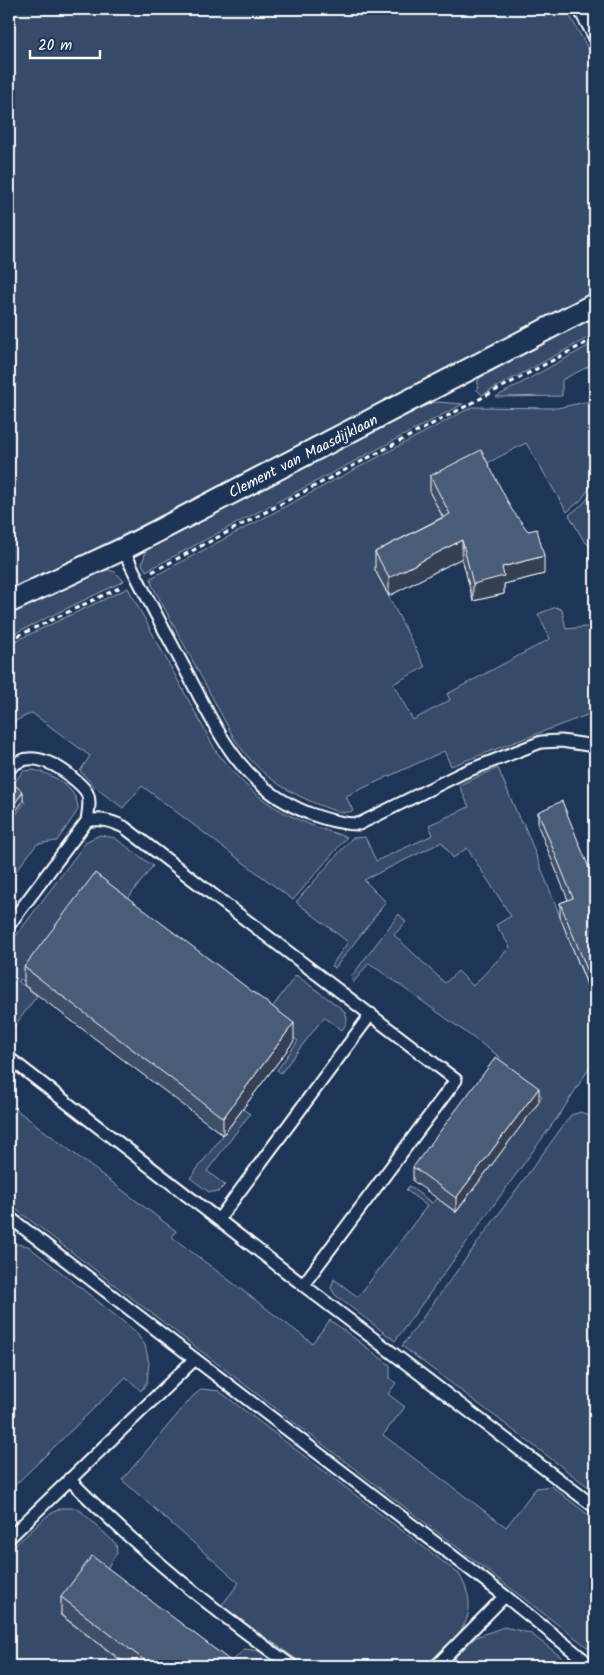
<svg xmlns="http://www.w3.org/2000/svg" width="604" height="1675" font-family="Kalam,sans-serif">
	<rect width="100%" height="100%" fill="#1d3557"/>
	<filter id="ink" filterUnits="userSpaceOnUse"><feTurbulence type="fractalNoise" baseFrequency=".02" numOctaves="2"/><feDisplacementMap in="SourceGraphic" scale="10" xChannelSelector="R" yChannelSelector="G"/><feConvolveMatrix kernelMatrix="1 2 1 2 8 2 1 2 1" color-interpolation-filters="sRGB"/></filter>
	<g filter="url(#ink)">
		<path fill="#364b69" stroke="#9aa5b4" d="M9 9H566L595 61V292L117 538 9 590Z
			M595 317V334L482 395 477 390 478 380 481 377Z
			M595 342V363L562 380V396L496 397Z
			M595 400V480L581 500 567 512 526 443 430 493 450 531 375 570 425 667 393 684 413 720 450 700 447 694 550 639 538 614 556 607 562 610 566 629 595 626V712L451 766 444 751 346 796 353 811C341 815 330 809 319 805 281 789 259 774 235 740L152 585 151 578 472 407 557 408Z
			M438 402 463 404 146 571 142 564 146 551 151 546 431 403Z
			M595 488V550L584 541 569 515 584 503Z
			M109 570 115 572 124 581 9 636V614L99 571Z
			M128 588 216 751C253 801 289 820 347 837L293 900 142 786 123 808 97 789 80 771 90 756 32 713 9 724V644Z
			M498 768 521 823 523 822 595 1006V1059L562 1111 395 1341 335 1295 331 1288 334 1279 358 1297 427 1206 406 1190 409 1186 432 1203 437 1198 456 1213 542 1096 498 1060 500 1057 369 963 353 983 351 977 399 914 406 922 394 935 445 983 458 971 473 986 510 947 496 925 511 916 467 848 453 858 442 842 364 880 386 902 335 968 331 966 348 942 296 902 352 838 365 837 376 861 433 835 429 825 469 807 459 785Z
			M33 770C52 773 79 789 78 810L57 841 37 844 9 880V824L25 802 9 790 23 771Z
			M100 835 115 838 153 866 126 901 24 982 21 979 18 981 37 996 9 1033V945L87 841Z
			M296 975 342 1009C349 1017 348 1022 342 1030L324 1017 281 1073 277 1070 298 1041 266 1016Z
			M9 1104 176 1231 172 1237 312 1343 330 1320 390 1365V1378L396 1383 388 1394 405 1407 383 1435 506 1527 536 1488 551 1486 595 1520V1653L9 1204Z
			M243 1109 250 1114 207 1171 225 1185 218 1192H209L190 1178Z
			M581 1112 595 1119V1492L402 1346 571 1115Z
			M17 1244 28 1246 135 1331 145 1345 149 1363 147 1382 141 1391 126 1377 9 1491V1251Z
			M202 1389 219 1391 459 1574C485 1619 456 1637 426 1666H306L221 1606 239 1583 122 1480 193 1396Z
			M61 1508H75L81 1511 116 1544 117 1553 100 1579 91 1573 60 1615 127 1666H9V1551L47 1516Z
			M504 1627 530 1633 560 1656 563 1661 562 1666H446L476 1637Z
			M245 1649 259 1651 280 1666H227Z"/>
		<g fill="none" stroke-linecap="round" stroke-linejoin="round">
			<g stroke="#fff" stroke-width="15">
				<path id="service" d="M579 9 595 38
					M123 549C142 589 163 628 184 667 217 729 238 785 308 813 325 819 340 824 359 824L462 773 541 742 561 741 595 746
					M9 769C27 750 50 761 68 774 74 780 83 785 87 793 91 801 88 812 87 821
					M9 925 87 821C102 818 111 821 124 827L456 1080 303 1285 9 1058
					M9 1217 505 1596 592 1666
					M219 1219 371 1014
					M303 1285 595 1507
					M69 1479C137 1548 214 1611 292 1666
					M9 1538 195 1359
					M436 1666 505 1596"/>
			</g>
			<g stroke="#fff" stroke-width="25">
				<path id="minor" d="M9 602 123 549 595 304"/>
			</g>
			<path stroke="#fff" stroke-width="3" stroke-dasharray="5 4" stroke-linecap="butt" d="M152 572 595 338
				M9 640 123 586"/>
			<use href="#service" stroke="#1d3557" stroke-width="11"/>
			<use href="#minor" stroke="#1d3557" stroke-width="21"/>
		</g>
		<path fill="#405068" stroke="#fff" d="M430 476 544 574 504 584V594L473 601 462 558 389 596 375 570V552L443 517 430 493Z
			M538 812 595 883V1004L560 917V903L568 900 538 826Z
			M24 967 294 1041 223 1135 24 985Z
			M539 1102 456 1212 413 1181V1167Z
			M61 1597 232 1666H129L61 1615Z"/>
		<path fill="#344155" stroke="#fff" d="M462 540V558L389 596V578Z
			M544 556V574L504 584V594L473 601V584L502 567Z
			M23 792V801L9 821V811Z
			M294 1023V1041L223 1135V1118Z
			M539 1088V1102L456 1212V1198Z"/>
		<path fill="#4a5d79" stroke="#fff" d="M481 450 512 510 528 531 537 529 544 556 502 567 504 576 473 584 462 540 389 578 375 552 450 514 430 476Z
			M9 780 23 792 9 811Z
			M562 801 595 883V989L560 903 573 898 538 812Z
			M95 873 294 1023 223 1118 24 967Z
			M496 1057 539 1088 456 1198 413 1167Z
			M92 1556 232 1662 229 1666H152L61 1597Z"/>
	</g>
	<g text-anchor="middle" stroke-width="4.5" stroke-linejoin="round" paint-order="stroke">
		<g font-size="15" fill="#fff" stroke="#1d3557">
			<text transform="translate(303 456) rotate(-27)" y="5">Clement van Maasdijklaan</text>
		</g>
	</g>
	<rect width="604" height="1675" fill="none" stroke="#1d3557" stroke-width="30"/>
	<rect x="15" y="15" width="574" height="1645" fill="none" stroke="#fff" stroke-width="2" filter="url(#ink)"/>
	<path d="M30 50v8h70v-8" fill="none" stroke="#ffffff" stroke-width="2.5"/>
	<text x="38" y="50" font-size="15" fill="#ffffff" stroke="#1d3557" stroke-width="4" paint-order="stroke">20 m</text>
</svg>
